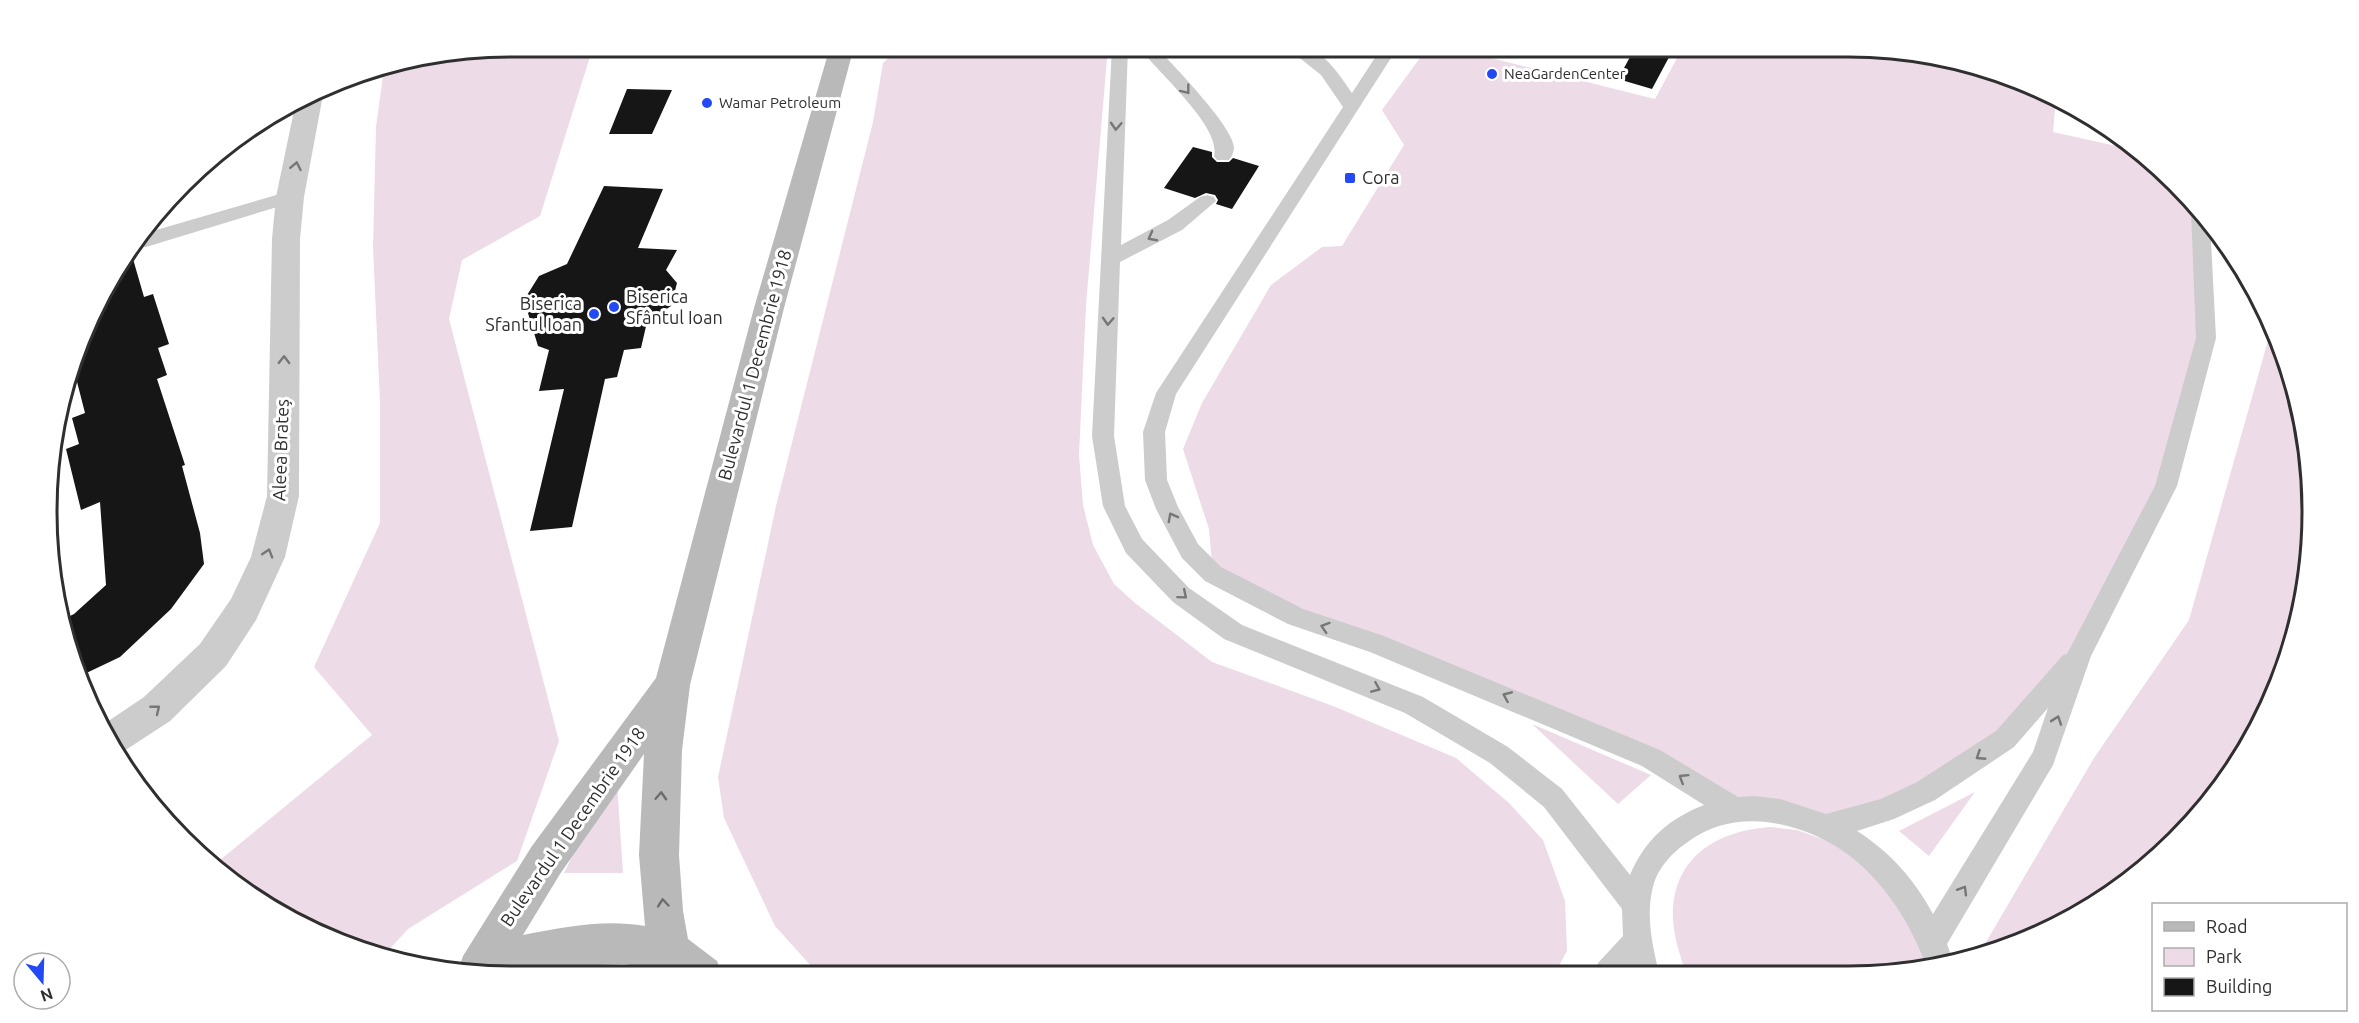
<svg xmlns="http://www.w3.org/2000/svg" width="2359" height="1023" font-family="Ubuntu,sans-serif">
	<rect width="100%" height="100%" fill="#fff"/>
	<path fill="#eddbe7" d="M512 47H593L540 216 462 260 449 319 559 741 517 861 408 929 384 955 362 952 279 914 224 875 220 860 372 735 314 667 380 523V402L373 247 376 127 384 68Z
		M900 47H1108L1086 305 1079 455 1083 505 1093 545 1114 584 1135 603 1212 662 1333 706 1456 758 1509 803 1543 840 1565 901 1567 951 1555 973 814 976 812 967 775 926 724 818 718 777 776 506 873 122 883 63Z
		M1428 47H1447L1655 99 1683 47H1848L1997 71 2056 98 2053 132 2139 151 2154 162 2200 211 2206 338 2167 486 2079 655 2005 739 1826 827 1733 809 1651 758 1213 574 1209 529 1183 449 1202 403 1271 285 1322 247 1342 246 1404 145 1382 110Z
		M2271 324 2297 391 2312 481 2308 573 2288 661 2234 770 2154 861 2026 941 1979 954 2094 758 2189 620 2271 330Z
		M1532 724 1651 775 1618 804Z
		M616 768 623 873H564Z
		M1975 792 1929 856 1899 831Z
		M1770 827 1797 830 1828 841 1856 857 1881 879 1926 957 1927 967 1909 972 1686 973C1680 955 1674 938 1673 919 1671 858 1716 831 1770 827Z"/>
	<path fill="#161616" d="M1636 46H1675L1652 89 1618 79Z
		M627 89 672 90 652 134H609Z
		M1193 147 1212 152V157L1217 162H1229L1233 158 1259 166 1232 209 1216 204 1218 200 1215 195 1206 193 1195 198 1164 188Z
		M604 186 663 189 638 248 677 250 666 270 677 283 671 306 647 322 641 348 624 350 617 377 605 379 572 527 530 531 564 389 539 391 549 350 538 346 524 300 539 276 567 264Z
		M131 252 144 297 153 294 169 344 158 348 167 375 157 379 185 465 182 466 200 533 204 564 171 609 120 657 78 677 71 661 62 620 74 614 106 585 100 502 81 510 66 449 79 444 72 418 85 413 74 370 109 279Z"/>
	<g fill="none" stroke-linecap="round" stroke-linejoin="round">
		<path fill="#ccc" fill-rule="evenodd" d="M1112 47H1128L1121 245 1168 220 1200 197 1207 195 1214 197 1216 201 1182 230 1120 262 1114 436 1125 506 1142 539 1189 588 1242 625 1423 697 1508 747 1562 789 1630 875C1645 840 1668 819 1704 805L1642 766 1370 652 1288 624 1205 581 1182 558 1156 509 1145 480 1143 432 1156 393 1343 107 1321 75 1286 47C1292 47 1300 45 1305 47 1325 52 1341 77 1352 93L1382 47H1398L1176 394 1165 432 1167 480 1178 507 1198 544 1221 567 1303 609 1384 636 1660 750 1738 797 1755 796 1780 799 1826 814 1881 799 1917 782 1996 731 2063 655 2067 654 2155 486 2196 338 2191 211 2193 207 2210 222 2216 338 2177 486 2091 656 2053 765 1947 944 1953 961 1927 967C1910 924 1888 886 1850 856 1803 821 1734 805 1685 844 1672 853 1659 867 1654 883 1645 913 1652 943 1659 973H1631L1630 970 1627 973H1594L1598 963 1623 936 1622 909 1544 807 1490 763 1405 713 1224 639 1173 602 1126 553 1103 506 1092 436ZM2048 708 2033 752 1933 914C1915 880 1889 851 1857 831L1894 819 1935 800 2014 747Z
			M1139 47H1156C1172 64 1232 125 1234 147 1234 152 1232 156 1229 160H1217L1214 156C1222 127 1156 71 1139 47Z
			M290 191 297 193 299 197 297 201 146 247H135L146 233Z"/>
		<path fill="#ccc" fill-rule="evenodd" d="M320 90 323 95 304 197 300 239 299 496 285 557 256 620 226 666 170 721 118 755 109 744 101 726 144 697 200 644 231 599 251 557 267 496 272 239 276 197 296 101Z"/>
		<path fill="#b9b9b9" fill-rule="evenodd" d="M830 47H854L784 308 690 685 682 750 679 855 683 911 688 939 717 961 723 976H669L661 970 624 964 575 966 528 976H512L459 968 463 956 532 846 656 678 754 308ZM644 754 639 855 645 926C604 919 564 927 523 935L560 874Z"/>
	</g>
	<defs><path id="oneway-chevron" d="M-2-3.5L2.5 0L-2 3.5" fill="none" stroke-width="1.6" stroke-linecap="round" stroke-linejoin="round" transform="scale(1.5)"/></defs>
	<g stroke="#767676">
		<use href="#oneway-chevron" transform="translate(1186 90) rotate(52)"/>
		<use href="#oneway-chevron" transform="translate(1116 126) rotate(93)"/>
		<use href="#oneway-chevron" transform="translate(296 166) rotate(-79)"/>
		<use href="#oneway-chevron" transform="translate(1152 237) rotate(152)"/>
		<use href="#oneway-chevron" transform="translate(1108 321) rotate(93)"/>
		<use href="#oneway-chevron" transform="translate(284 360) rotate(-89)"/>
		<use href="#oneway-chevron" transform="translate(1172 517) rotate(-118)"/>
		<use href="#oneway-chevron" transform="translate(268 553) rotate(-73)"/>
		<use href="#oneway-chevron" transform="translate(1183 595) rotate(40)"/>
		<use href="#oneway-chevron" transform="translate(1325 627) rotate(-162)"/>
		<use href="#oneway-chevron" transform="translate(1376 688) rotate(23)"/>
		<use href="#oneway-chevron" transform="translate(1507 696) rotate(-157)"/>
		<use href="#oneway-chevron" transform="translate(156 709) rotate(-39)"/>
		<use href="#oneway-chevron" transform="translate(2057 720) rotate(-71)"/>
		<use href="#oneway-chevron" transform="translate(1980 756) rotate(147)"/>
		<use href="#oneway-chevron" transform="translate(1683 778) rotate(-148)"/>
		<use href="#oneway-chevron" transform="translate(1963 890) rotate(-59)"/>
	</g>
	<g stroke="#6d6d6d">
		<use href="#oneway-chevron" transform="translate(661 796) rotate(-87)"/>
		<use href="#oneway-chevron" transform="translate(663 903) rotate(-95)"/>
	</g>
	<g fill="#2249f5" stroke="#fff" stroke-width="2">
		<circle cx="1492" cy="74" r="6"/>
		<circle cx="707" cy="103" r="6"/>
		<rect x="1344" y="172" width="12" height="12" rx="3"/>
		<circle cx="614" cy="307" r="6"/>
		<circle cx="594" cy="314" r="6"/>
	</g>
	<g text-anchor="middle" stroke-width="6" stroke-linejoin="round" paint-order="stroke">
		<g font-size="15" fill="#2f2f2f" stroke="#fff" text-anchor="start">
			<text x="1504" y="79">NeaGardenCenter</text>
			<text x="719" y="108">Wamar Petroleum</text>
		</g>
		<g font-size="18" fill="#2f2f2f" stroke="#fff" text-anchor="start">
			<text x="1362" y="184">Cora</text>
			<text x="626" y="303">Biserica<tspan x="626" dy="21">Sfântul Ioan</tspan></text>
			<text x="582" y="310" text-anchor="end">Biserica<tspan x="582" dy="21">Sfantul Ioan</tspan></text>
		</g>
		<g font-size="18" fill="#2f2f2f" stroke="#fff">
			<text transform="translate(755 365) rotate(-75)" y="6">Bulevardul 1 Decembrie 1918</text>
			<text transform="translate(281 450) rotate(-88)" y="6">Aleea Brateș</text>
			<text transform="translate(573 827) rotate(-55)" y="6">Bulevardul 1 Decembrie 1918</text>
		</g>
	</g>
	<path d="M0 0H2359V1023H0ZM511 57H1848A454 454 0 0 1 2302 511V512A454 454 0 0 1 1848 966H511A454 454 0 0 1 57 512V511A454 454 0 0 1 511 57Z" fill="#fff" fill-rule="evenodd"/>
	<path fill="none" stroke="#2f2f2f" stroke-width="3" d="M511 57H1848A454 454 0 0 1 2302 511V512A454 454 0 0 1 1848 966H511A454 454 0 0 1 57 512V511A454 454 0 0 1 511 57Z"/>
	<rect x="2152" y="903" width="195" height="108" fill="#ffffff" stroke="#acacac" stroke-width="1.5"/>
	<rect x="2164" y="922" width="30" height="9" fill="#b9b9b9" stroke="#acacac" stroke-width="1.5"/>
	<text x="2206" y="933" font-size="18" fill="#2f2f2f">Road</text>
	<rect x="2164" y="948" width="30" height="18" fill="#eddbe7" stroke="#acacac" stroke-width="1.5"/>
	<text x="2206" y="963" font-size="18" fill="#2f2f2f">Park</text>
	<rect x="2164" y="978" width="30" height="18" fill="#161616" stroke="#acacac" stroke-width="1.5"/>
	<text x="2206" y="993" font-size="18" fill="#2f2f2f">Building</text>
	<g transform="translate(42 981) rotate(161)"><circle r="28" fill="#ffffff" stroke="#acacac" stroke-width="1.5"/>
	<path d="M0-4.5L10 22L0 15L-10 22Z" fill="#2249f5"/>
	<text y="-9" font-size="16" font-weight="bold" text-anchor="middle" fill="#2f2f2f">N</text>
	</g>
</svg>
